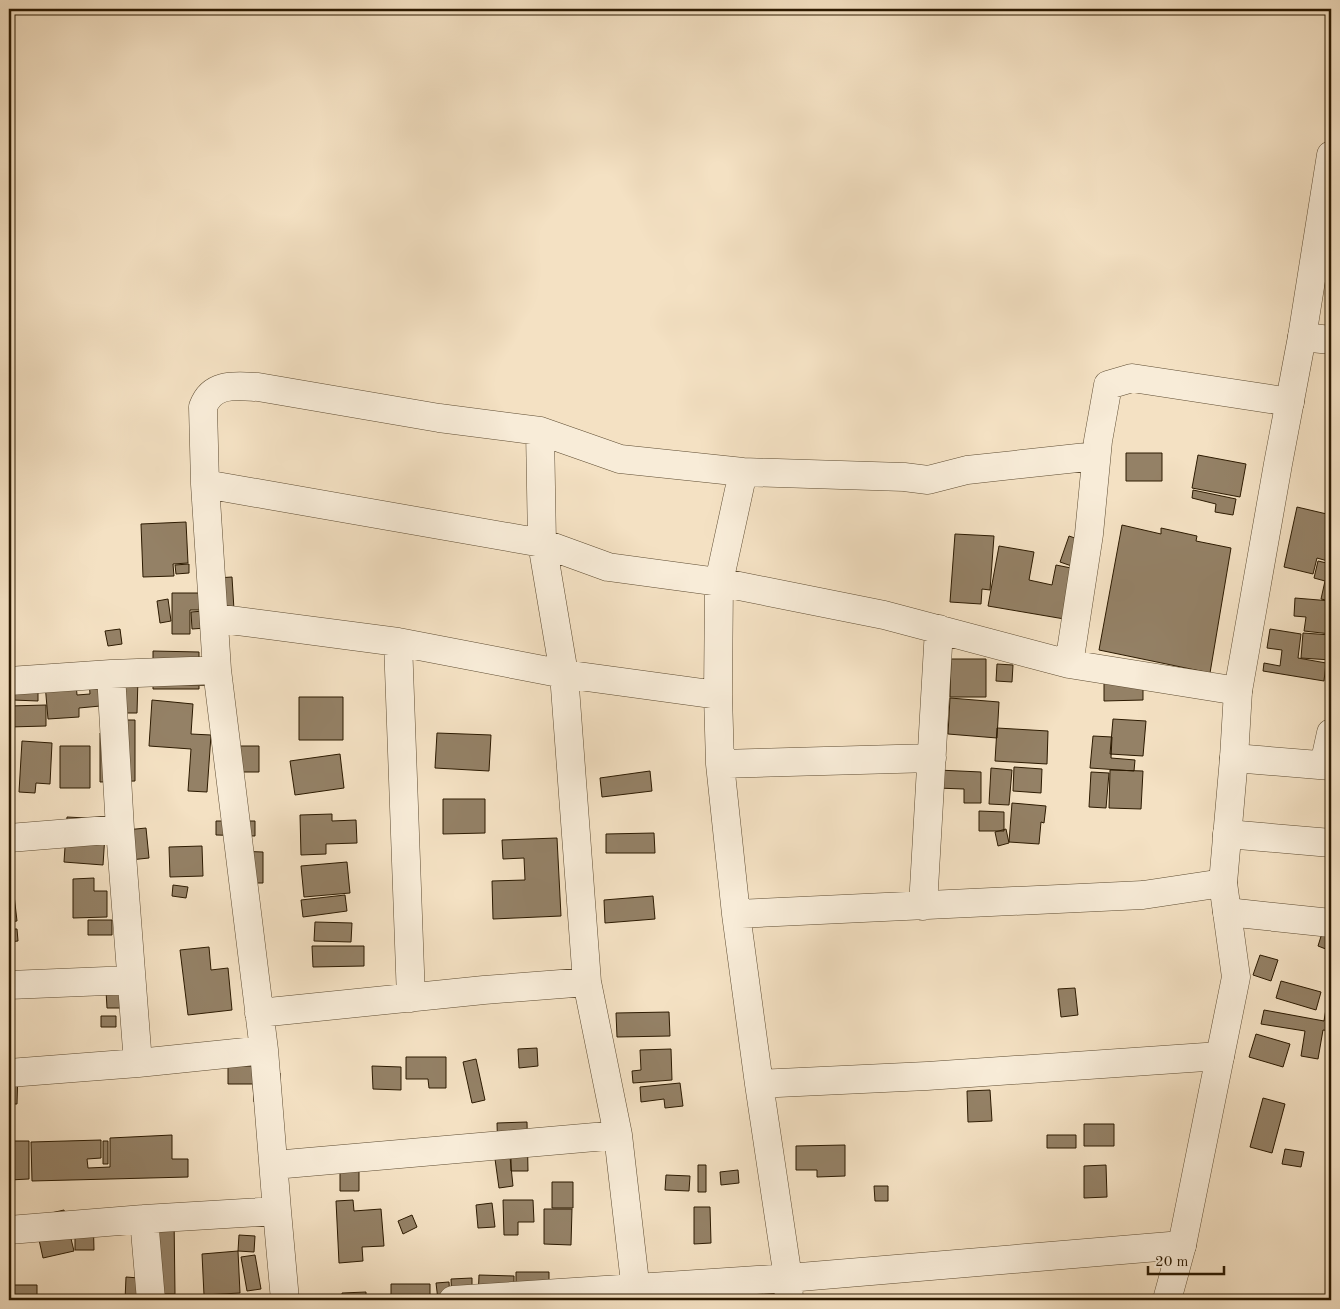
<svg xmlns="http://www.w3.org/2000/svg" width="1340" height="1309" font-family="'Old Standard TT',serif">
	<rect width="100%" height="100%" fill="#f4e1c3"/>
	<filter id="stains"><feTurbulence type="fractalNoise" baseFrequency=".004" numOctaves="4"/><feColorMatrix values="0 0 0 0 .2 0 0 0 0 .09 0 0 0 0 .02 0 0 0 .5 -.17"/></filter>
	<radialGradient id="worn" r=".72"><stop offset=".6" stop-color="#630" stop-opacity="0"/><stop offset="1" stop-color="#630" stop-opacity=".3"/></radialGradient>
	<path fill="#948166" stroke="#2c1a01" d="M1126 453H1162V481H1126Z
		M1198 455 1246 464 1240 497 1192 488Z
		M1193 490 1236 499 1233 515 1215 512 1216 504 1192 498Z
		M1297 507 1331 515V562L1317 558 1313 574 1284 567Z
		M186 522 188 563 173 564 174 576 143 577 141 524Z
		M1122 525 1161 534V528L1197 536 1196 541 1231 548 1210 673 1099 650Z
		M955 534 994 536 990 590 982 589 981 604 950 602Z
		M1069 536 1098 546 1089 572 1060 562Z
		M999 546 1034 552 1029 580 1052 585 1056 565 1091 572 1082 622 988 606Z
		M1318 561 1331 564V601L1321 599 1325 581 1314 578Z
		M189 564V573L176 574 175 565Z
		M232 577 235 626 192 629 191 612 217 610 201 579Z
		M172 593H215V610H190V634H172Z
		M1295 598 1331 601V634L1304 631 1306 617 1294 616Z
		M168 599 171 621 160 623 157 601Z
		M120 629 122 644 108 646 105 631Z
		M1270 629 1301 634 1298 658 1326 663 1324 681 1263 671 1264 663 1280 666 1282 650 1267 648Z
		M1303 633 1331 635V660L1301 658Z
		M153 651 199 652V689H153Z
		M951 659H986V697H950Z
		M997 664 1013 665 1012 682 996 681Z
		M38 668V701L13 700V685Z
		M75 670 77 695 90 694 89 680 109 678 111 705 79 708V717L48 719 44 672Z
		M1104 676H1143V700L1104 701Z
		M123 678H138L137 713H123Z
		M299 697H343V740H299Z
		M950 698 999 702 997 738 948 734Z
		M152 700 193 704 191 734 211 735 207 792 188 791 191 749 149 746Z
		M46 705V726L9 727V706Z
		M1113 719 1146 721 1143 756 1110 754Z
		M117 720H135V781L100 782V733H117Z
		M997 728 1048 731 1047 764 995 761Z
		M437 733 491 735 489 771 435 768Z
		M1093 736 1112 737 1111 758 1135 760 1134 771 1090 768Z
		M22 741 52 743 50 784 36 783 35 793 19 792Z
		M60 746H90V788H60Z
		M228 746H259V772H228Z
		M340 754 344 788 295 795 290 761Z
		M1014 767 1042 769 1041 793 1013 791Z
		M991 768 1012 770 1009 805 989 804Z
		M938 770 981 772V803H964V789L937 788Z
		M1110 770 1143 771 1141 809 1109 808Z
		M650 771 652 791 602 797 600 778Z
		M1091 772 1109 773 1106 808 1089 807Z
		M443 799H485V833L443 834Z
		M1012 803 1046 806 1044 823 1041 822 1039 844 1009 842Z
		M979 811 1004 812V831H979Z
		M332 814V821L356 820 357 843 326 844V854L301 855 300 815Z
		M67 817 106 819 103 865 64 862Z
		M216 821H255V836L216 835Z
		M146 828 149 858 130 860 126 830Z
		M1006 829 1009 843 998 846 995 832Z
		M654 833 655 853H606V834Z
		M557 838 561 916 493 919 492 881 525 880 524 858 503 859 502 840Z
		M202 846 203 876 170 877 169 847Z
		M235 851 263 852V883H235Z
		M347 862 350 893 304 897 301 866Z
		M94 878V891H107V917L73 918V879Z
		M173 885 188 887 186 898 172 896Z
		M9 886H13L17 921 9 922Z
		M345 895 347 911 303 917 301 900Z
		M653 896 655 919 605 923 604 900Z
		M1327 917 1331 919V951L1318 946Z
		M88 920H112V935H88Z
		M315 922 352 923 351 942 314 941Z
		M9 929H17L18 941 9 942Z
		M312 946H364V966L313 967Z
		M209 947 211 970 228 968 232 1010 188 1015 180 950Z
		M1260 955 1278 960 1271 981 1253 975Z
		M1331 979V1031L1323 1030 1318 1059 1301 1056 1305 1031 1261 1024 1264 1010 1324 1021Z
		M1281 981 1321 992 1316 1010 1276 998Z
		M1075 988 1078 1015 1061 1017 1058 989Z
		M135 990 136 1008H107L106 991Z
		M669 1012 670 1036 617 1037 616 1013Z
		M101 1016H116V1027H101Z
		M1256 1034 1290 1044 1283 1067 1249 1057Z
		M270 1039 271 1073H280V1101L254 1102 253 1084H228V1040Z
		M537 1048 538 1066 519 1068 518 1049Z
		M671 1049 672 1080 633 1083 632 1071 641 1070 640 1050Z
		M406 1057H446V1088H429L428 1079H406Z
		M476 1059 485 1100 472 1103 463 1062Z
		M372 1066 401 1067V1090L373 1089Z
		M9 1068 18 1069 17 1104H9Z
		M680 1083 683 1106 665 1108 664 1099 641 1102 640 1087Z
		M990 1090 992 1121 968 1122 967 1091Z
		M1263 1098 1285 1104 1272 1153 1250 1147Z
		M527 1122 528 1171H511V1155L498 1156 497 1123Z
		M1084 1124H1114V1146H1084Z
		M172 1135V1159H188V1177L32 1181 31 1142 101 1140V1158L87 1159 88 1168 110 1167V1138Z
		M1047 1135H1076V1148H1047Z
		M9 1141H29V1179L9 1180Z
		M103 1141H108V1164H103Z
		M845 1145V1176L817 1177V1170H796V1146Z
		M1285 1149 1304 1152 1301 1167 1282 1164Z
		M510 1157 513 1186 499 1188 495 1159Z
		M340 1164H359V1191H340Z
		M698 1165H706V1192H698Z
		M1106 1165 1107 1197 1084 1198V1166Z
		M738 1170 739 1183 721 1185 720 1172Z
		M666 1175 690 1176 689 1191 665 1190Z
		M552 1182H573V1208H552Z
		M874 1186H888V1201H875Z
		M353 1200 354 1211 381 1209 384 1246 362 1247 363 1261 339 1263 336 1201Z
		M503 1200H533L534 1222H518V1235H504Z
		M492 1203 495 1227 478 1228 476 1205Z
		M694 1207H710L711 1243 694 1244Z
		M544 1209H572L571 1245 544 1244Z
		M64 1210 74 1251 43 1258 34 1217Z
		M93 1211 94 1250H75V1212Z
		M412 1215 417 1227 403 1234 398 1221Z
		M174 1216 175 1294H151L149 1217Z
		M239 1235 255 1236 254 1252 238 1251Z
		M238 1251 240 1293 204 1295 202 1254Z
		M255 1255 261 1289 247 1291 241 1257Z
		M516 1272H549V1300H516Z
		M479 1275 514 1276V1300H478Z
		M126 1277 152 1279 151 1295 176 1296 175 1300H125Z
		M472 1278V1300H452L451 1279Z
		M449 1282 450 1300H438L436 1283Z
		M391 1284H430V1300H391Z
		M9 1285H37V1300H9Z
		M366 1292V1300H342V1293Z"/>
	<g fill="none" stroke-linecap="round" stroke-linejoin="round">
		<g stroke="#5e4c32" stroke-width="29">
			<path id="minor" d="M1302 337 1331 340
				M540 431 542 543 564 674 587 982 618 1135 637 1300
				M743 472 719 582 718 695 720 764 736 914 759 1084 788 1278 789 1300
				M205 484 203 407C212 382 236 386 258 387L439 418 540 431 620 459 743 472 904 477 928 480 967 470 1096 456
				M214 618 398 642 564 674 718 695
				M398 642 411 998
				M1069 664 1089 534 1098 441 1108 385 1132 378 1290 402
				M111 674 120 829 138 1063
				M9 681 111 674 217 670
				M1234 758 1331 766
				M720 764 932 758
				M1324 765 1331 733
				M1227 834 1331 843
				M9 838 120 829
				M923 906 939 629
				M1227 912 1331 923
				M736 914 1143 895 1223 883
				M9 985 131 980
				M259 1013 484 990 587 982
				M9 1073 138 1063 264 1050
				M759 1084 927 1076 1220 1056
				M274 1165 618 1135
				M277 1211 285 1300
				M9 1230 144 1219
				M151 1300 144 1219 277 1211 264 1050 217 670 205 484 542 543 608 567 719 582 884 615 1069 664 1238 691
				M453 1300 788 1278 1182 1245"/>
		</g>
		<g stroke="#5e4c32" stroke-width="29">
			<path id="tertiary" d="M1167 1300 1182 1245 1236 977 1223 883 1234 758 1238 691 1278 464 1302 337 1331 155"/>
		</g>
		<use href="#minor" stroke="#f8ecd8" stroke-width="28"/>
		<use href="#tertiary" stroke="#f8ecd8" stroke-width="28"/>
	</g>
	<rect width="1340" height="1309" fill="none" stroke="#f4e1c3" stroke-width="30"/>
	<rect x="10" y="10" width="1320" height="1289" fill="none" stroke="#2c1a01" stroke-width="2.5"/>
	<rect x="15" y="15" width="1310" height="1279" fill="none" stroke="#2c1a01"/>
	<path d="M1148 1266v8h76v-8" fill="none" stroke="#2c1a01" stroke-width="2.5"/>
	<text x="1155" y="1266" font-size="15" fill="#2c1a01" stroke="#f8ecd8" stroke-width="4" paint-order="stroke">20 m</text>
	<rect width="100%" height="100%" filter="url(#stains)"/>
	<rect width="100%" height="100%" fill="url(#worn)"/>
</svg>
